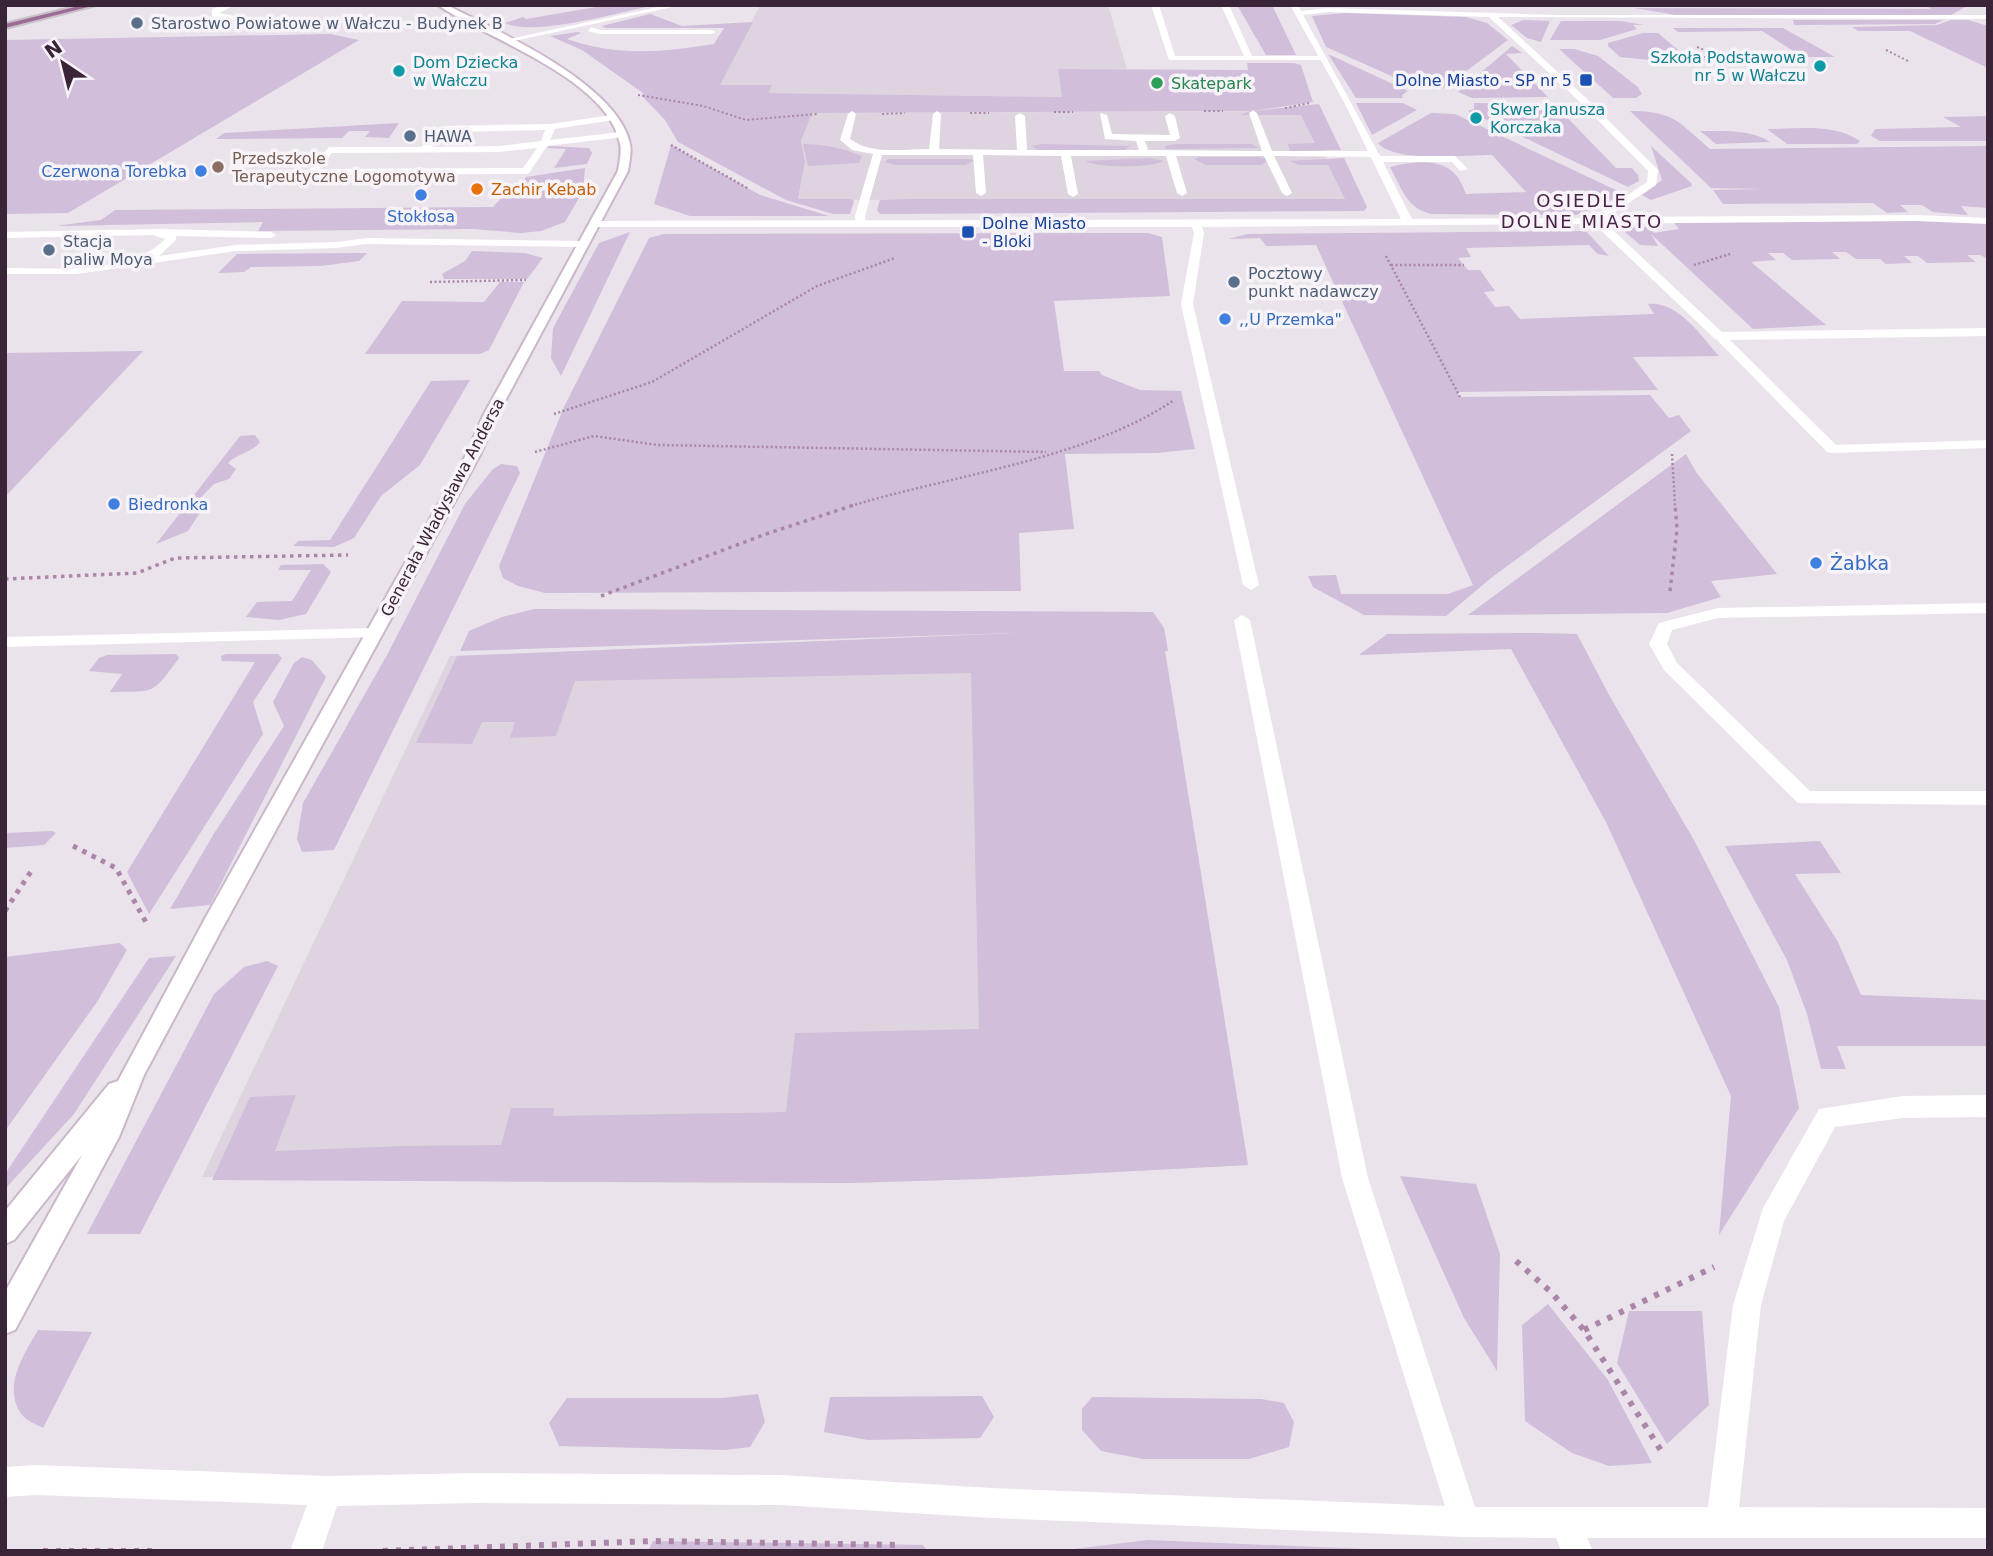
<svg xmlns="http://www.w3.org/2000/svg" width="1993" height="1556" font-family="'DejaVu Sans',sans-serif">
	<rect width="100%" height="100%" fill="#eae3eb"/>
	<path fill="#ded4df" d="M760 5H1108L1127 69H1058L1062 97 768 93 772 86H719Z
		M1304 111 1346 199 798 200 805 162 801 141 812 113Z
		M1164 628 1168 651H1165L1248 1165 983 1179 847 1183 529 1182 202 1177 450 656Z"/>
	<path fill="#d0beda" d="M608 5H655C621 12 533 37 505 23L523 17 526 19Z
		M1237 5H1272L1296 55H1266Z
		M1925 5H1969L1951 15H1676L1634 8 1931 9Z
		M1345 13 1466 17 1487 23 1508 40 1442 89H1421L1326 47 1312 16Z
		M650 14 682 26 753 22 720 85H772L769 93 1062 97 1058 69 1248 70 1247 63H1294L1301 65 1313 102 1253 111 1319 104 1341 150 1290 151 1288 144 1315 143 1301 115H1240L1251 111 812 113 801 141 805 162 798 199H851L854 201 850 214H833L786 200 678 142 665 120 642 96 643 93 582 50 550 36 578 32 581 33 567 39C618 57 663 52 714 44L724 28H605L602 26Z
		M1523 20 1550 21 1541 42 1527 38 1511 25Z
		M1793 20H1943L1935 24 1794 25Z
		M1951 20H1968L1988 26V68L1910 31H1858L1852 27 1937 25Z
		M1561 21H1621L1644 25H1633L1637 29 1600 40H1550Z
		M1673 28H1783L1835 57H1794L1791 55 1798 54 1762 31 1678 32Z
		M1643 33H1658L1678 50 1664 52 1669 62 1620 57 1608 46V43Z
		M330 34 359 40 68 213 5 214V40Z
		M1512 46 1522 53 1506 54 1548 97 1472 98 1458 92Z
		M1574 49 1598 56 1638 87 1642 94 1636 98H1613L1559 49Z
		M1328 54 1408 91 1402 95 1403 98H1356Z
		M1356 103H1403L1417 110 1372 135Z
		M1474 103 1554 104 1616 168H1632L1638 175 1639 181 1628 187 1468 111 1474 109Z
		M1630 111C1675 111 1678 122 1710 149L1988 146V208L1961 206 1968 215 1933 212 1922 205H1900L1908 212 1887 213 1873 203 1723 204 1713 190 1764 189 1711 188Z
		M1431 113 1455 114 1622 193 1602 206 1576 215 1431 214C1407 209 1401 187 1390 167 1409 162 1440 157 1455 174 1460 179 1463 187 1466 194L1526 192 1492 155C1466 155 1394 163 1378 143Z
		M1988 116V141H1880L1871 136 1875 129 1961 127 1943 117Z
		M399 123 389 138 365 137 370 131H349L342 138 216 139 224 133Z
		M1767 129C1798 129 1834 123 1860 141L1857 144H1787Z
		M1700 131C1722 131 1752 129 1770 142L1716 144Z
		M803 144C824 144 842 148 862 156L859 163 808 166Z
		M1042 144 1130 146 1124 151 1038 150 1031 146Z
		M1175 144H1251L1260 148 1166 149 1165 146Z
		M671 145 760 195 829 216H690L654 204Z
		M549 146 589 148 592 153 587 164 554 168 566 149 548 148Z
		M1651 146 1691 183 1692 186 1651 200 1642 195 1662 180Z
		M1200 157H1258L1266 159V162L1261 165H1206L1194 159Z
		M1149 158 1164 161C1152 168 1096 168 1085 161Z
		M1344 158 1367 207 1364 211 880 214 877 210 880 200 906 199H1345L1328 165H1299L1289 161Z
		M888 159H971L974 161 965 165H895L885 162Z
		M585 168 583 191 565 222 541 231 521 233 473 229 258 231 263 222 55 226 101 220 115 210 493 207 514 184H521L526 177Z
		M1671 219 1988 221V259L1980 255H1967L1976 262 1927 263 1918 256H1904L1912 263 1886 264 1880 259H1856L1846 252H1832L1840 259 1792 260 1783 253H1768L1776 260 1751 262 1826 325 1753 329 1651 234 1658 246 1640 245 1625 232 1629 228 1660 226 1653 233 1679 229Z
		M1586 231 1609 256 1598 254 1589 245 1466 248 1471 257 1458 258 1468 270H1480L1495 291 1484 292 1495 307 1509 306 1520 319 1654 314 1648 304C1678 301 1700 335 1719 356L1633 357 1658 390 1457 392 1460 397 1650 395 1669 418 1679 415 1691 431 1491 578 1446 616 1364 615 1313 587 1308 576 1336 575 1341 594H1448L1473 585 1316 245 1266 246 1260 238 1228 239 1248 234Z
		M630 232 561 376 551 358 553 328 599 243Z
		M1148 233 1162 237 1170 296 1054 301 1064 371H1099L1102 375 1140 390 1181 391 1195 449 1157 453 1065 454 1074 529 1019 533 1021 591 545 593 518 586 503 578 499 566 564 407 649 238 664 234Z
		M472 251 525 253 543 258 527 279H444L442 274 465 261Z
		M367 253 359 261 321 266 251 267 244 272 218 273 237 254Z
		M500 282H524L489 350 480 354H365L402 301 484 302Z
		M143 351 5 497V353Z
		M470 380 420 465 381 496 354 538 334 547 293 546 298 541 330 540 431 381Z
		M255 435 260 442C252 453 238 453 228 463L236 469 229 479 214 484 200 498 205 505 188 531 156 544 240 436Z
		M1686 454 1696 472 1777 574 1711 581 1721 597 1667 613 1468 615Z
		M501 464 517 466 520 473 334 850 302 852 297 839 303 803 387 655 465 504 493 469Z
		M323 564 331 572 306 614 279 620 246 617 257 602 292 601 311 570H278L281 565Z
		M534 609 1153 612 1164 628 1168 651H1165L1248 1165 983 1179 847 1183 212 1180 250 1097 296 1095 275 1151 404 1146 501 1145 511 1108H554L553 1116 786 1112 795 1033 979 1029 971 673 575 681 556 736 510 738 515 722H482L472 744 416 743 457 656 1015 633 460 651 469 631 502 617Z
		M1536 633 1577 634 1609 695 1694 840 1779 1007 1799 1108 1719 1235 1731 1096 1606 822 1511 649 1359 655 1387 634Z
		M176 654 179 658C151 696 156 691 110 692L122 674 89 671 99 658 107 655Z
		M226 654H278L282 658 253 702 263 734 149 914 127 872 255 662 222 661 221 656Z
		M302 657 312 660 326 677 210 905 170 909 213 835 284 726 273 702 294 663Z
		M52 831 56 833 44 845 5 848V833Z
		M1820 841 1841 873 1795 874 1838 942 1861 995 1988 1000V1046H1837L1846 1069H1821L1807 1014 1787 960 1725 846Z
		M120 943 127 950 97 1002 5 1131V957Z
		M176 956 74 1114 5 1189V1174L149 958Z
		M267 961 278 966 140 1234H87L214 994 244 967Z
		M1400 1176 1476 1184 1500 1254 1497 1371 1464 1318Z
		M1548 1304 1608 1380 1652 1463 1609 1466 1572 1453 1525 1421 1522 1325Z
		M1629 1311H1702L1709 1405 1667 1444 1617 1363Z
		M38 1330 92 1332 43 1428C38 1425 29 1422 24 1417 0 1390 24 1354 38 1330Z
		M758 1394 765 1422 750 1447 725 1450 559 1446 549 1423 567 1398H723Z
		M982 1396 994 1417 980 1438 868 1440 824 1432 830 1397Z
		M1092 1397 1261 1399 1284 1403 1294 1422 1289 1447 1249 1459H1143L1101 1451 1082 1430V1409Z
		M1148 1540 1389 1550 1390 1551H1057Z
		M653 1541 923 1545 927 1551H648Z"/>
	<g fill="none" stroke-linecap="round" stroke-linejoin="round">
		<g stroke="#cab7ca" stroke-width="4">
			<path id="secondary" d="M438 5H447C497 31 618 84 630 144 632 152 629 163 628 171L497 416 480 455 223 927 144 1075 119 1137 15 1330 5 1334V1292L82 1155 14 1240 5 1244V1211L109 1084 118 1081 207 915 466 455 483 416 618 171C619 163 622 152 620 144 608 78 486 39 438 5Z"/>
		</g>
		<g stroke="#c8c2c7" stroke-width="4">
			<path id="primary" d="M83 5H96L5 28V24Z"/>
		</g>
		<path stroke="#ab86a9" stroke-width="2" stroke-dasharray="2 2.5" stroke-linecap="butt" d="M1697 47 1723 57H1700L1705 61
			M1886 50 1908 61
			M638 95 703 106 746 120 817 114
			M1285 108 1310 103
			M1204 111H1223
			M1054 112H1073
			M970 113H989
			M882 114 905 113"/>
		<path stroke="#ab86a9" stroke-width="2.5" stroke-dasharray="2 2.5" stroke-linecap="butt" d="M671 145 749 189
			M1386 256 1460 397
			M1391 265H1464
			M1694 265 1730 254
			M430 282 526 280
			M554 414 652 382 817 286 895 258
			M535 452 594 436 658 445 1046 452
			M1672 454 1675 506
			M851 506C952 475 1088 459 1174 400"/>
		<path stroke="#ab86a9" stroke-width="3.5" stroke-dasharray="3.5 4.5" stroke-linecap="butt" d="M5 579 137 573 175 558 348 555
			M1670 591 1677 529 1675 504
			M601 596 766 534 857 504"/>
		<path stroke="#ab86a9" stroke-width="5" stroke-dasharray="4.5 6" stroke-linecap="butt" d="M73 846 116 868 148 926
			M5 911 32 870"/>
		<path stroke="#ab86a9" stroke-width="6" stroke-dasharray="5 8" stroke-linecap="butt" d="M1516 1261 1551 1292 1584 1330 1662 1452
			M1584 1330 1714 1267
			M43 1551H159
			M383 1551 653 1541 900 1545"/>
		<path fill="#fff" fill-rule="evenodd" d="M224 5H235L219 13 255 20 251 22 212 17V9Z
			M667 5H682L509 42 505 40Z
			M1151 5H1159L1175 56H1244L1221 5H1229L1252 56H1323L1327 58 1323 60H1169Z
			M591 27 600 30H712L716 32 712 34H599L588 31Z
			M1253 110 1257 113 1272 151H1372L1377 154 1372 157 1274 156 1292 193 1287 196 1282 193 1264 156H1176L1187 193 1182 196 1177 193 1166 156H1071L1078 194 1073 197 1068 194 1061 156 983 155 986 193 981 196 976 193 973 155H882L865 216 866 224 861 227 856 224 855 216 873 154 852 150 840 140 848 114 852 111 856 114 850 139C870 155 905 149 929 149L933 114 937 111 941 114 939 149 1017 150 1015 116 1020 113 1025 116 1027 150H1139L1136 141 1105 139 1100 113 1107 115 1112 134 1170 135 1165 116 1170 113 1175 116 1180 138 1175 141H1145L1148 150 1262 151 1249 113Z
			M611 115 616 118 614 120 555 129 550 140 621 132 624 133V137L547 146 529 173 526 174 312 175 307 172 329 147H421L445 126 551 124ZM545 130 541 141 499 146 432 147 447 132ZM537 148 523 168 319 169 332 153 499 152Z
			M1592 218H1600L1723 333V339H1715L1592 222Z
			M161 229 271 232 276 235 271 238 176 236V240L159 256 236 245 337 242 366 238 584 241 589 244 584 247 366 244 337 248 236 251 77 274H5V268C53 268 131 275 165 239L153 235 5 238V232Z
			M374 628 383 633 380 637 5 647V637Z"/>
		<path fill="#fff" fill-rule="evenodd" d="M1290 5H1298L1301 11 1328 8 1555 15H1988V19L1498 17 1586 98 1658 170 1656 185 1607 217 1916 215 1988 218V224L1916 221 1202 227 1204 233 1193 304 1259 585 1251 590 1243 585 1181 304 1194 233 1192 227H596L591 224 596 221 1401 219 1344 102ZM1328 12 1489 17 1580 102 1648 171 1647 182 1593 218 1412 219 1383 162H1452L1460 171 1468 169 1455 156H1380L1303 15Z
			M1988 328V336L1730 340 1836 445 1988 440V448L1832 453 1827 452 1713 336 1719 332Z
			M1988 603V613L1718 618 1672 630 1667 644 1677 663 1810 791H1988V805L1798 803 1664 670 1649 644 1659 623 1718 608Z
			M1242 615 1250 620 1368 1178 1475 1507H1708L1733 1305 1763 1208 1819 1109 1903 1096 1988 1095V1117L1903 1118 1835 1127 1784 1221 1761 1305 1739 1507 1988 1508V1538H1587L1593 1551H1561L1556 1538 1465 1537 992 1518 781 1505 477 1503 337 1506 322 1551H290L307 1505 36 1495 5 1497V1467L36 1465 327 1476 477 1473 781 1475 992 1488 1445 1506 1342 1178 1234 620Z"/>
		<use href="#secondary" fill="#fff" fill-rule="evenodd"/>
		<use href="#primary" fill="#9c6c97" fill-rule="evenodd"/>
	</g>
	<g fill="#5c6f8a" stroke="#f7f3f8" stroke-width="2.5">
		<circle cx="137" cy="23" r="7"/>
		<circle cx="410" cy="136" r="7"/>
		<circle cx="49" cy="250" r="7"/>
		<circle cx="1234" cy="282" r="7"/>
	</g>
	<g fill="#0f9aa8" stroke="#f7f3f8" stroke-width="2.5">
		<circle cx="1820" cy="66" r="7"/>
		<circle cx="399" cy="71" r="7"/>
		<circle cx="1476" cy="118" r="7"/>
	</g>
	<g fill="#1a4fb4" stroke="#f7f3f8" stroke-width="2.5">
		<rect x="1579" y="73" width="14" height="14" rx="3.5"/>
		<rect x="961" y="225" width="14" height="14" rx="3.5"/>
	</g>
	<circle fill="#2e9e5b" stroke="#f7f3f8" stroke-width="2.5" cx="1157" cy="83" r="7"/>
	<circle fill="#8d6e63" stroke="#f7f3f8" stroke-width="2.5" cx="218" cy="167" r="7"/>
	<g fill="#3f7fe0" stroke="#f7f3f8" stroke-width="2.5">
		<circle cx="201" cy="171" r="7"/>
		<circle cx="421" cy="195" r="7"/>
		<circle cx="1225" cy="319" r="7"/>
		<circle cx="114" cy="504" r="7"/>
		<circle cx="1816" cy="563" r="7"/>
	</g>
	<circle fill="#e8710a" stroke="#f7f3f8" stroke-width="2.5" cx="477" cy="189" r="7"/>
	<g text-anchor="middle" stroke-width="7" stroke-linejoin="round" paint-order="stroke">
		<g font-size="16" fill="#4e5e75" stroke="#f7f3f8" text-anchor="start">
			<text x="151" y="29">Starostwo Powiatowe w Wałczu - Budynek B</text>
			<text x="424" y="142">HAWA</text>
			<text x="63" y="247">Stacja<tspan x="63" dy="18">paliw Moya</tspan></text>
			<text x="1248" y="279">Pocztowy<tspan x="1248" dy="18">punkt nadawczy</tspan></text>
		</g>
		<g font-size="16" fill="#0d838f" stroke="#f7f3f8" text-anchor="start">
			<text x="1806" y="63" text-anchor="end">Szkoła Podstawowa<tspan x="1806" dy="18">nr 5 w Wałczu</tspan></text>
			<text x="413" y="68">Dom Dziecka<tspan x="413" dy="18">w Wałczu</tspan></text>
			<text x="1490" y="115">Skwer Janusza<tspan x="1490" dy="18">Korczaka</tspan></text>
		</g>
		<g font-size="16" fill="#164399" stroke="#f7f3f8" text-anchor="end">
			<text x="1572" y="86">Dolne Miasto - SP nr 5</text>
			<text x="982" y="229" text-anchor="start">Dolne Miasto<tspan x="982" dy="18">- Bloki</tspan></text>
		</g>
		<g font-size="16" fill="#27864d" stroke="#f7f3f8" text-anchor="start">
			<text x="1171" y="89">Skatepark</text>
		</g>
		<g font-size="16" fill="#785e54" stroke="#f7f3f8" text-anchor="start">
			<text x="232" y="164">Przedszkole<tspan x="232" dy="18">Terapeutyczne Logomotywa</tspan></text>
		</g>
		<g font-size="16" fill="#366cbe" stroke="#f7f3f8" text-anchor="start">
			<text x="187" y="177" text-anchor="end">Czerwona Torebka</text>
			<text x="421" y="222" text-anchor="middle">Stokłosa</text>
			<text x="1239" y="325">,,U Przemka"</text>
			<text x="128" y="510">Biedronka</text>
		</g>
		<g font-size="16" fill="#c56008" stroke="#f7f3f8" text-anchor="start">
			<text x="491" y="195">Zachir Kebab</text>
		</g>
		<g font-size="16" fill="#3a2438" stroke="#f7f3f8">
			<text transform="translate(442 507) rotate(-62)" y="6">Generała Władysława Andersa</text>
		</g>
		<g font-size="18" letter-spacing="2" fill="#4a2246" stroke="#f7f3f8">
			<text x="1582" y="207">OSIEDLE<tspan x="1582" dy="21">DOLNE MIASTO</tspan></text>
		</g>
		<g font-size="19" fill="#366cbe" stroke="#f7f3f8" text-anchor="start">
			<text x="1830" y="570">Żabka</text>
		</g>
	</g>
	<rect width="1993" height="1556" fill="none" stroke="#3a2438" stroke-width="14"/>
	<g transform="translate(63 63) rotate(325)" stroke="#f7f3f8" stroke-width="5" paint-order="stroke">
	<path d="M0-5L12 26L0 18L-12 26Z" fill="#3a2438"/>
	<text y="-10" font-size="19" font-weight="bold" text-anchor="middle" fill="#3a2438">N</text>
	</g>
</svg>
